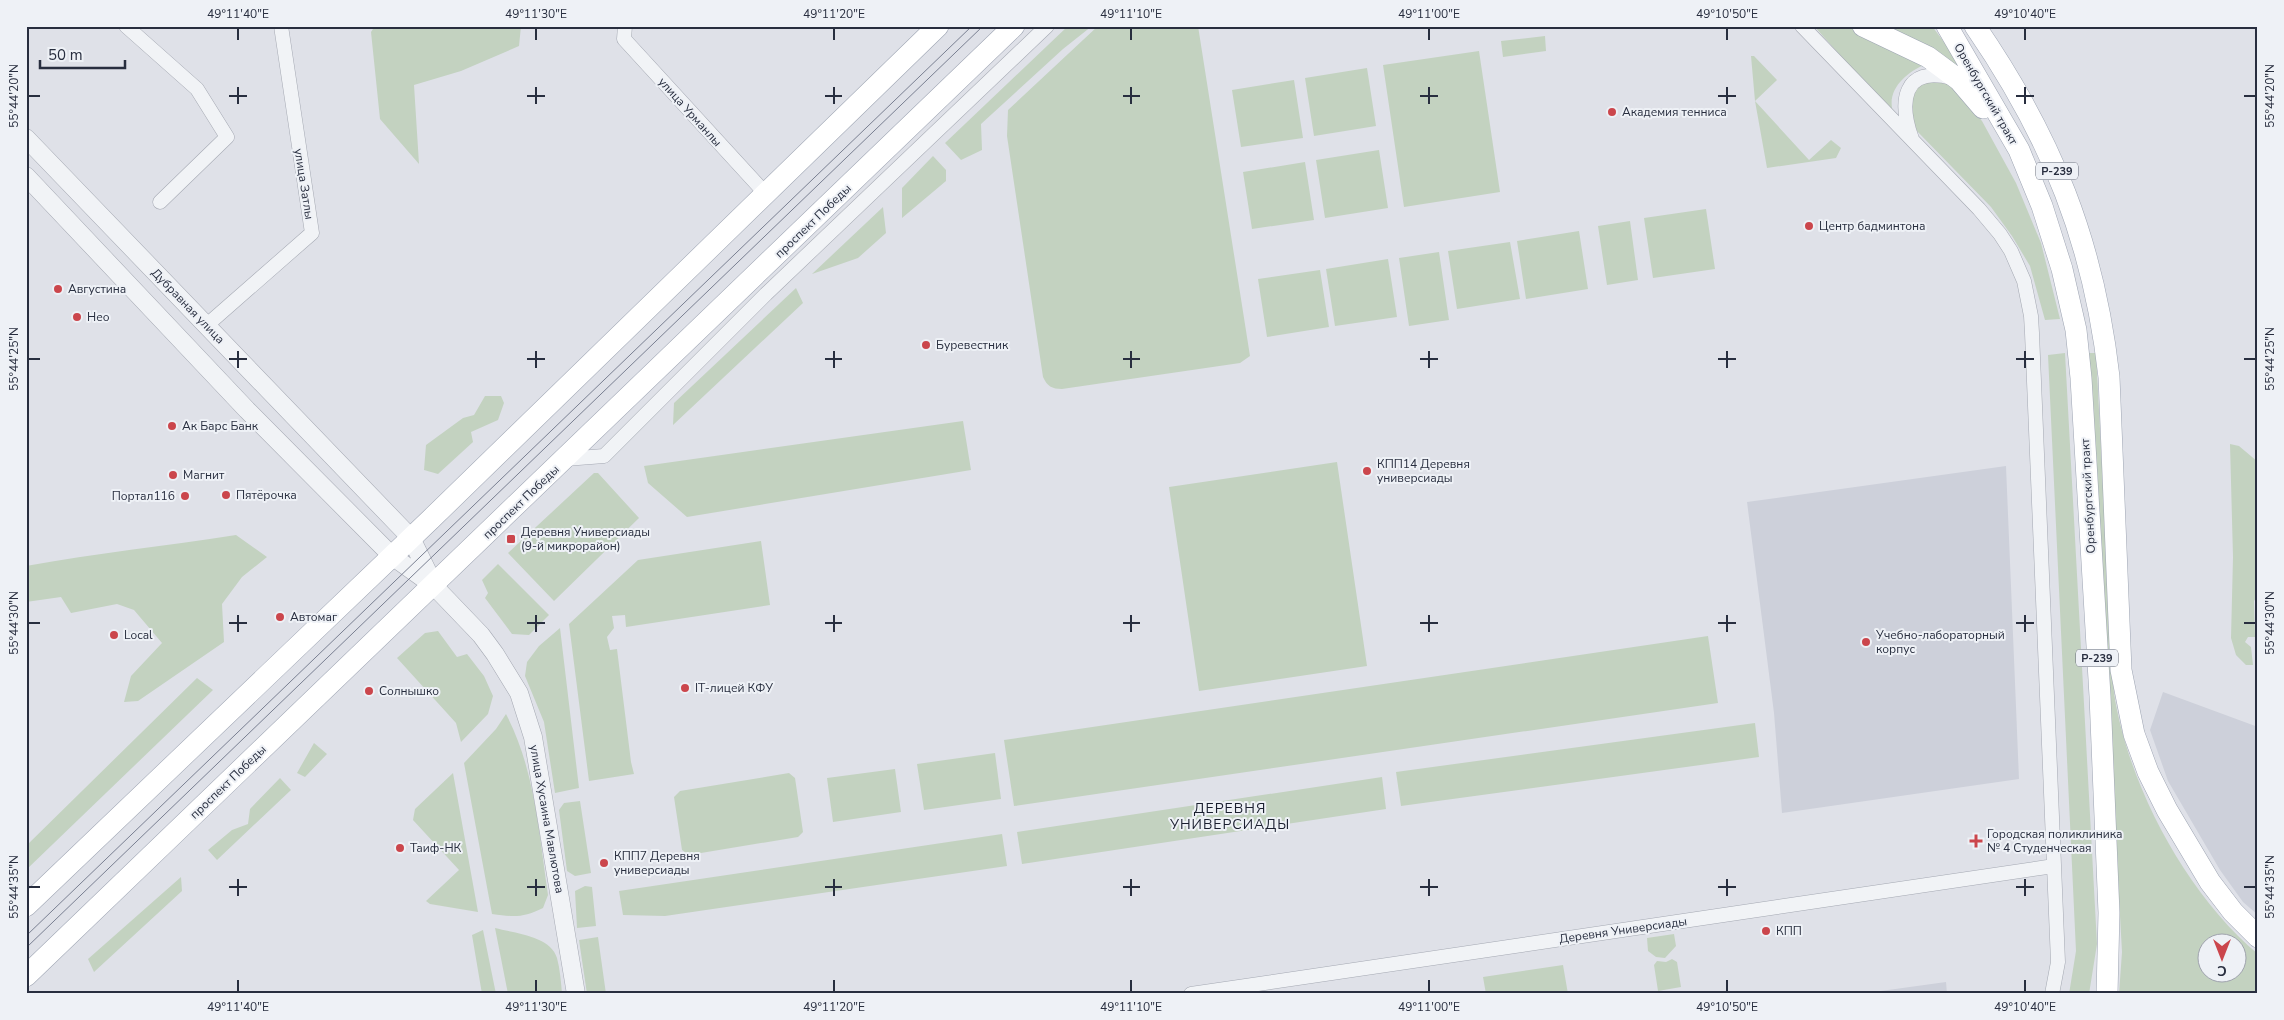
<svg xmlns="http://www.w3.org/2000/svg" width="2284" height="1020" font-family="'Nunito Sans',sans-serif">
	<rect width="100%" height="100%" fill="#dfe1e8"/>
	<path fill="#cdd0da" d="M2006 466 2019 779 1782 813 1774 713 1747 502Z
		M2163 692 2258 727V915L2243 902 2220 870 2168 781 2150 730Z
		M1946 982 1947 994H1859Z"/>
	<path fill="#c3d2c0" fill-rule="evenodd" d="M375 26H521L519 46 461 71 414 85 419 164 380 119 371 32Z
		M1068 26H1092L1063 49 981 124 982 150 961 160 945 143Z
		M1098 26H1198L1250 356 1240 363 1062 389C1052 389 1047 386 1043 377L1007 136 1008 110Z
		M1814 26H1848L1926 64C1905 73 1883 92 1895 117Z
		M1878 26H1932L1979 89Z
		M1545 36 1546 51 1503 57 1501 41Z
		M1479 51 1500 192 1404 207 1383 65Z
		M1751 56H1754L1777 80 1755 101 1809 160 1831 140 1841 148 1836 158 1767 168 1755 101Z
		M1367 68 1376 126 1314 136 1305 78Z
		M1294 80 1303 138 1241 147 1232 90Z
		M1928 81 1948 84 1968 104 1982 121 2016 183 2041 243 2060 319 2045 320 2030 266 2012 236 1991 207 1914 128 1908 97 1912 91Z
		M1379 150 1388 208 1325 218 1316 160Z
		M933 156 946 170V181L902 218V188Z
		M1305 162 1314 220 1252 229 1243 172Z
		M883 207 886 233 858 258 812 274Z
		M1706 209 1715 269 1653 278 1644 218Z
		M1630 221 1638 280 1607 285 1598 226Z
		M1579 231 1588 289 1526 299 1517 241Z
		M1510 242 1520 299 1457 309 1448 251Z
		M1439 252 1449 320 1409 326 1399 258Z
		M1388 259 1397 317 1335 326 1326 269Z
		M1320 270 1329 327 1267 337 1258 279Z
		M796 288 803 303 673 425 674 403Z
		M2065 353 2097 944 2089 994H2069L2076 951 2048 355Z
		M2089 353H2096L2114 693C2128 785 2186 894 2258 954V994H2119L2122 952ZM2206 942H2236V972H2206Z
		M485 396H501L504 403 498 420 471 432 473 442 438 474 424 470 426 445 463 418 474 415Z
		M963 421 971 470 687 517 648 483 644 466Z
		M2230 444 2239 446 2258 462V595L2254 601 2255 637H2248L2245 642 2251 647 2253 665H2246L2236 655 2231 638 2233 557Z
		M1337 462 1367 666 1199 691 1169 487Z
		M594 473H598L639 518 554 601 508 553Z
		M236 535 267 557 242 577 222 604 224 642 138 701 124 702 131 676 162 643 134 610 117 604 71 613 61 597 26 602V566C96 553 166 546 236 535Z
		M761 541 770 605 626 627 625 615 612 616 614 628 607 637 610 650 617 649 631 762 634 774 589 781 569 624 638 560Z
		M498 564 549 615 529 635 512 634 485 598 488 593 482 580Z
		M560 628 579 788 555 793 544 722 525 676 527 662 539 646Z
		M438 631 457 657 467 654 484 676 493 696 488 714 461 742 456 723 397 658 425 633Z
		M1708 636 1718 703 1014 806 1004 740Z
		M197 678 213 690 26 870V846Z
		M506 714C535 769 539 834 548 895L543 908C523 918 514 917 492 914L464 763 496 729Z
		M1755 723 1759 757 1401 806 1396 772Z
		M314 743 327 754 305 777 297 773Z
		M995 753 1001 799 924 810 917 764Z
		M895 769 901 812 833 822 827 778Z
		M453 773 478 912 430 904 426 901 459 870 413 820 415 809Z
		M789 773 795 778 803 832 798 837 689 855 682 850 674 797 680 791Z
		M1382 777 1386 809 1022 864 1017 832Z
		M280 778 291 790 217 860 208 850 232 830 248 824 250 809Z
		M580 801 591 873 575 876 567 871 559 810 564 803Z
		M1002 834 1007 866 665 916 623 915 619 891Z
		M181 877 182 891 94 972 88 959Z
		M585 886 592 887 596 926 577 928 575 891Z
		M495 928C514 933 551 936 557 958 560 969 561 982 562 994H508Z
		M483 930 496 994H482L472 935Z
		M1674 934 1676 946 1665 958 1656 957 1648 951 1647 938Z
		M598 937 606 994H587L579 940Z
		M1672 959 1677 962 1681 987 1658 991 1654 965 1657 961 1666 962Z
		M1563 965 1568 994H1486L1483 977Z"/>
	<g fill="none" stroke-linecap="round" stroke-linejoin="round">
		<g stroke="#a4a8b2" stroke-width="15">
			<path id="minor" d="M126 26 197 89 227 137 160 202
				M625 26 624 39 765 193
				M1802 26 1979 209 2000 234 2011 251 2024 281 2031 316 2032 333 2058 962 2052 994
				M1912 139C1899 103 1902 65 1952 78
				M207 325 312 233 281 26
				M565 459 604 456 766 294 1047 26
				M1191 994 2054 866"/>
		</g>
		<g stroke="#a4a8b2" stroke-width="19">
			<path id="tertiary" d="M26 138 411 538 433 583
				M26 176 247 410 392 556 434 586 481 635 495 654 519 693 533 737 576 994"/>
		</g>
		<g stroke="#9ea5b3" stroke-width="22">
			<path id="primary" d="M1863 26 1928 57 1959 80 1983 108
				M1947 26 2019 150 2042 206 2062 269 2076 330 2081 378 2100 696 2109 913 2107 994
				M1975 26C2052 138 2094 243 2109 377L2121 670 2134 734 2148 772 2167 810 2210 882 2233 912 2258 937
				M26 906 431 519 938 26
				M26 976 1014 26"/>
		</g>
		<use href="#minor" stroke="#f1f3f6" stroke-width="14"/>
		<use href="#tertiary" stroke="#f1f3f6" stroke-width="18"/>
		<use href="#primary" stroke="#fff" stroke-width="21"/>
		<path stroke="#797f91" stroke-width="1" d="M26 936 972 26
			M26 948 983 26"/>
	</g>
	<path fill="none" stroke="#282e3f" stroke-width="2" d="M238 28V40M536 28V40M834 28V40M1131 28V40M1429 28V40M1727 28V40M2025 28V40M238 87V104M536 87V104M834 87V104M1131 87V104M1429 87V104M1727 87V104M2025 87V104M28 96H40M229 96H247M527 96H545M825 96H842M1123 96H1140M1420 96H1438M1718 96H1736M2016 96H2034M2244 96H2256M238 351V368M536 351V368M834 351V368M1131 351V368M1429 351V368M1727 351V368M2025 351V368M28 359H40M229 359H247M527 359H545M825 359H842M1123 359H1140M1420 359H1438M1718 359H1736M2016 359H2034M2244 359H2256M238 615V632M536 615V632M834 615V632M1131 615V632M1429 615V632M1727 615V632M2025 615V632M28 623H40M229 623H247M527 623H545M825 623H842M1123 623H1140M1420 623H1438M1718 623H1736M2016 623H2034M2244 623H2256M238 879V896M536 879V896M834 879V896M1131 879V896M1429 879V896M1727 879V896M2025 879V896M28 887H40M229 887H247M527 887H545M825 887H842M1123 887H1140M1420 887H1438M1718 887H1736M2016 887H2034M2244 887H2256M238 980V992M536 980V992M834 980V992M1131 980V992M1429 980V992M1727 980V992M2025 980V992"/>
	<g fill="#cb464c" stroke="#eef1f6" stroke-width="2">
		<circle cx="1612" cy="112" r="5"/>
		<circle cx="1809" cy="226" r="5"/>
		<circle cx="58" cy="289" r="5"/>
		<circle cx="77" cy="317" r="5"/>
		<circle cx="926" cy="345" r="5"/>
		<circle cx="172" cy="426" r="5"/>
		<circle cx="1367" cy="471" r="5"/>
		<circle cx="173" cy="475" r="5"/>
		<circle cx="226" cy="495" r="5"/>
		<circle cx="185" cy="496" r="5"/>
		<rect x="506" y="534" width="10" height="10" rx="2.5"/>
		<circle cx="280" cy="617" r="5"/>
		<circle cx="114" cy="635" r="5"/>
		<circle cx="1866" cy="642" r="5"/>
		<circle cx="685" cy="688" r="5"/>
		<circle cx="369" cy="691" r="5"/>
		<path d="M1973.5 833.5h5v5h5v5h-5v5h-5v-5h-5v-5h5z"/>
		<circle cx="400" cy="848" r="5"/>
		<circle cx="604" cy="863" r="5"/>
		<circle cx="1766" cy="931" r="5"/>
	</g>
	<g text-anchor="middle" stroke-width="4" stroke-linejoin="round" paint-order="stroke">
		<g fill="#eef1f6" stroke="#636876" stroke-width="1">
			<rect x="2036" y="162.5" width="42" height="17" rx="4"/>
			<rect x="2076" y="649.5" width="42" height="17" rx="4"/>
		</g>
		<g font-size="11" font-weight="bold" fill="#282e3f">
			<text x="2057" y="175">Р-239</text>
			<text x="2097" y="662">Р-239</text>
		</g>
		<g font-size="12" fill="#282e3f" stroke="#eef1f6">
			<text transform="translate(1986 94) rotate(60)" y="4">Оренбургский тракт</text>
			<text transform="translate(690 112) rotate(48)" y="4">улица Урманлы</text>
			<text transform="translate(304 184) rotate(81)" y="4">улица Затлы</text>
			<text transform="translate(813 221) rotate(-44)" y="4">проспект Победы</text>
			<text transform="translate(188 306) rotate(46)" y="4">Дубравная улица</text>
			<text transform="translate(2088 496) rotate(-93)" y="4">Оренбургский тракт</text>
			<text transform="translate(521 502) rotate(-44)" y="4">проспект Победы</text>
			<text transform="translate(228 782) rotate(-44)" y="4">проспект Победы</text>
			<text transform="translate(547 819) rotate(80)" y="4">улица Хусаина Мавлютова</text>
			<text transform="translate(1623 930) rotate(-8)" y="4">Деревня Универсиады</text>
		</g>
		<g font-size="12" fill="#282e3f" stroke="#eef1f6" text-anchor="start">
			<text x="1622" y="116">Академия тенниса</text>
			<text x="1819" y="230">Центр бадминтона</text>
			<text x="68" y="293">Августина</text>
			<text x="87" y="321">Нео</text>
			<text x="936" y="349">Буревестник</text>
			<text x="182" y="430">Ак Барс Банк</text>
			<text x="1377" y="468">КПП14 Деревня<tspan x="1377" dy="14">универсиады</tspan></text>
			<text x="183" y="479">Магнит</text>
			<text x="236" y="499">Пятёрочка</text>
			<text x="175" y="500" text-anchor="end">Портал116</text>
			<text x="521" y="536">Деревня Универсиады<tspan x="521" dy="14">(9-й микрорайон)</tspan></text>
			<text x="290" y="621">Автомаг</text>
			<text x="124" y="639">Local</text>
			<text x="1876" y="639">Учебно-лабораторный<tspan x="1876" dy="14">корпус</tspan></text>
			<text x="695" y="692">IT-лицей КФУ</text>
			<text x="379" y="695">Солнышко</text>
			<text x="1987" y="838">Городская поликлиника<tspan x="1987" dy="14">№ 4 Студенческая</tspan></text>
			<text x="410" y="852">Таиф-НК</text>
			<text x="614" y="860">КПП7 Деревня<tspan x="614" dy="14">универсиады</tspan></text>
			<text x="1776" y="935">КПП</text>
		</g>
		<g font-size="14" letter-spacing="1" fill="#1a1f2f" stroke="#eef1f6">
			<text x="1230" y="813">ДЕРЕВНЯ<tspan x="1230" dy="16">УНИВЕРСИАДЫ</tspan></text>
		</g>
	</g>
	<rect width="2284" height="1020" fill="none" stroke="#eef1f6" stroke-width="55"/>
	<g transform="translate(2222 958) rotate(180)"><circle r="24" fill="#eef1f6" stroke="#9fa3ad"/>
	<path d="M0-4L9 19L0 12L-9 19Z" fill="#cb464c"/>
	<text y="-8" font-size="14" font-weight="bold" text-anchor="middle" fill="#282e3f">С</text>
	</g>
	<path d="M40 60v8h85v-8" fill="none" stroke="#282e3f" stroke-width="2.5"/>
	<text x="48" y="60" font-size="15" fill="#282e3f" stroke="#eef1f6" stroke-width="4" paint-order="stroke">50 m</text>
	<rect x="28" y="28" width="2228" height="964" fill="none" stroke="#282e3f" stroke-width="2"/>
	<g font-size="12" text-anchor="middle" fill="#282e3f">
		<text x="238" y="18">49°11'40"E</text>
		<text x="536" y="18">49°11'30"E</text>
		<text x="834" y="18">49°11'20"E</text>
		<text x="1131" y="18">49°11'10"E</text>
		<text x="1429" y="18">49°11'00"E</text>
		<text x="1727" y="18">49°10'50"E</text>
		<text x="2025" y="18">49°10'40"E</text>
		<text transform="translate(2270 96) rotate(-90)" y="4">55°44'20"N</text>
		<text transform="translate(14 96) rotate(-90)" y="4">55°44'20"N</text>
		<text transform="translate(2270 359) rotate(-90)" y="4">55°44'25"N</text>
		<text transform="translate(14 359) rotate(-90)" y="4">55°44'25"N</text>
		<text transform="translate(2270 623) rotate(-90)" y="4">55°44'30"N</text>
		<text transform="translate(14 623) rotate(-90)" y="4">55°44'30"N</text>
		<text transform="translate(2270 887) rotate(-90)" y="4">55°44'35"N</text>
		<text transform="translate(14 887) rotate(-90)" y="4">55°44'35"N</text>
		<text x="238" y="1011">49°11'40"E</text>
		<text x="536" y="1011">49°11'30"E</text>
		<text x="834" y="1011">49°11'20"E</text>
		<text x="1131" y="1011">49°11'10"E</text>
		<text x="1429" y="1011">49°11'00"E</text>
		<text x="1727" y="1011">49°10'50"E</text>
		<text x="2025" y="1011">49°10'40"E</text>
	</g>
</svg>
